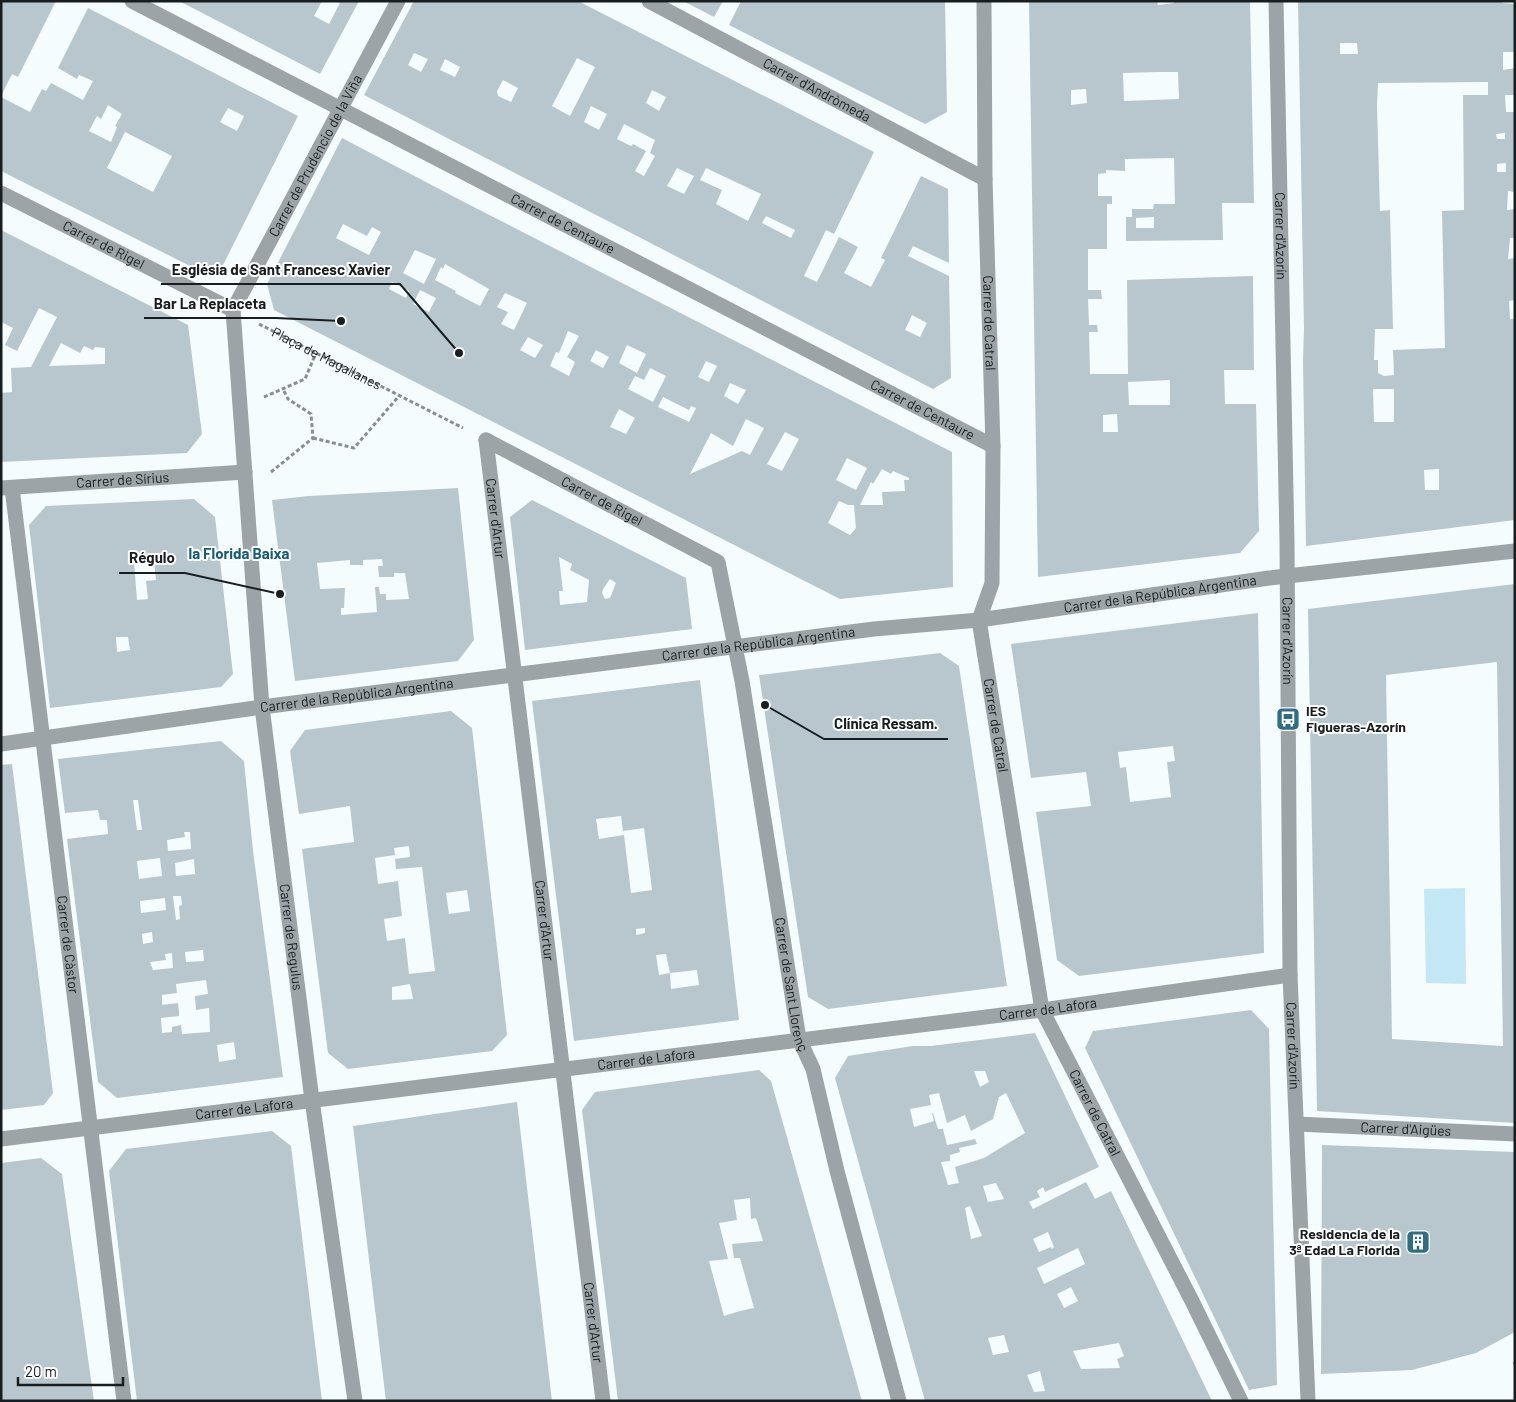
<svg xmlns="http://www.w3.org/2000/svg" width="1516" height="1402" font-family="Barlow,sans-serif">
	<rect width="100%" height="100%" fill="#f5fcfe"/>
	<path fill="#c4e7f6" d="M1465 888 1466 984 1426 983 1424 889Z"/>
	<path fill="#b8c7ce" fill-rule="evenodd" d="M1 1H56L18 77 12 74 1 96Z
		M179 1H322L314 16 329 24 340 3 336 1H359L320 74Z
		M414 1H578L874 152 834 234 826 230 804 276 817 282 839 237 858 247 844 273 871 287 885 260 881 258 921 176 948 189 949 263 913 246 908 256 949 276 951 378 933 389 364 95ZM414 53 428 59 421 72 408 65ZM577 58 595 67 570 116 552 106ZM445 59 460 67 455 77 440 70ZM503 80 518 88 511 102 498 96 497 91ZM652 90 666 97 659 111 646 103ZM591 106 607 114 599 130 584 122ZM624 124 655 140 650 153 655 156 644 176 635 171 646 151 633 144 631 146 617 139ZM677 168 694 176 684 194 667 186ZM706 168 761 194 748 221 716 204 722 190 700 180ZM766 216 795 230 791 238 762 223ZM912 315 927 323 920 337 905 330Z
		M683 1H723L714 17Z
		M741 1H945L947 112 925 124 729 25Z
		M1029 1H1157L1158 5 1174 3V1H1250L1254 203H1222L1223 240 1126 241V217H1132V209H1153L1154 204H1175L1174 158 1125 159V171L1106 170V173L1098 174V196H1112V204H1107V249H1088V290H1101L1102 299H1088L1089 325H1097L1098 332H1089L1090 374H1128L1127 280 1253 276 1254 370H1224L1225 404H1256L1259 531 1240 553 1038 577ZM1159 72H1178L1179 99 1124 101 1123 73ZM1086 89 1087 103 1071 105V90ZM1154 217V228H1136V218ZM1170 380V405H1129L1128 382ZM1117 414 1118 432H1103V415Z
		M1298 1H1502V3L1515 4V52H1503V70L1515 68V95H1505L1506 112H1515V192L1508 191 1507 210 1515 209V238H1510L1508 259 1515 258V300L1509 301 1510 319H1515V520L1306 546 1303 361 1304 329ZM1340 43H1357L1358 54H1340ZM1488 82V95H1463L1464 210 1442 211 1445 348 1393 350 1394 375 1384 376 1378 373V360H1374L1375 329H1393L1390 210 1380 211 1377 106 1378 83ZM1505 133V139H1497L1496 134ZM1506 163V172H1497V164ZM1373 389H1394V422H1374ZM1439 469V490H1425L1424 470Z
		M88 8 298 116 223 265 200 271 1 171V97L30 112 42 89 46 91 51 83 83 100 93 81 79 75 77 79 58 68ZM108 105 122 114 115 126 117 127 111 142 89 131 97 116 101 119ZM228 108 244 116 237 131 220 122ZM125 132 172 156 153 192 107 168Z
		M342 138 464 202 952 452 953 587 840 599 274 310 267 284ZM343 224 367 236 372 227 381 232 369 255 336 238ZM415 250 436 259 424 284 403 273ZM445 264 489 289 480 306 455 293 456 291 435 280 441 267 443 269ZM392 282 409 291 406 298 389 289ZM420 290 436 298 429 312 413 304ZM505 293 527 303 514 330 501 324 508 312 497 307ZM568 331 579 336 567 357 575 362 569 376 550 366 556 352 559 353ZM528 337 543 345 535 358 520 350ZM627 345 646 354 637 373 619 363ZM596 350 609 357 603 368 590 361ZM706 361 717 366 709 382 698 377ZM650 368 666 376 653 402 628 389 635 376 644 380ZM730 383 746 390 738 404 724 396ZM663 397 689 410 691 406 696 408 689 422 658 407ZM619 409 635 418 626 434 610 427ZM746 419 764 428 750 455 742 451 690 474 711 433 733 446ZM785 432 799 439 782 471 767 464ZM847 458 867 468 856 490 836 480ZM882 469 891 474 893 471 909 478V480H904L905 491 882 492 883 505H860L871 482 873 484ZM839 501 848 505H854L856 528 850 535 828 523Z
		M1 230 188 325 202 434 187 453 1 462V393L12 392 11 368 31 367 57 317 39 308 17 351 5 345 13 328 1 322ZM61 343 80 353 84 346 93 350 95 347 105 348V364L49 366Z
		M458 488 474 640 458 661 295 681 272 500 309 496ZM382 559 383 566H378L379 577H394V573H405L409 599 386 600V594H380L379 587H375L377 612 341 615V608H344L345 588 320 589 317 563 350 560V565H363V560Z
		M194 499 215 517 233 674 221 687 50 708 29 525 46 506ZM134 562H154L156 580 146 581 148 599 137 600ZM116 637H128L130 650 117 652Z
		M532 500 686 578 692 629 525 650 510 517ZM559 557 572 564 570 570 589 580 587 602 560 605 559 591H563ZM610 579 616 583 610 598 605 599 602 593 603 589Z
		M1515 584V1123L1317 1111 1308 609ZM1497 662 1503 1046 1392 1039 1386 675Z
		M1258 613 1264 953 1079 976 1057 960 1036 812 1091 806 1086 772 1031 778 1011 644ZM1173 746 1175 761 1167 762 1171 797 1130 802 1126 767 1120 768 1118 752Z
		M940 653 959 666 1007 986 828 1009 808 997 759 675Z
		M700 680 739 1020 574 1041 532 701ZM621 816 623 831 644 828 652 890 631 893 624 835 599 839 596 819ZM645 928V933L636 935V929ZM666 954 670 973 659 975 656 955ZM697 970 699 985 671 989 670 973Z
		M451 711 472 728 507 1035 492 1051 348 1069 328 1053 302 849 354 842 350 806 299 814 290 751 305 730ZM409 846 410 857 395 859 396 869 422 867 435 971 409 974 405 938 387 941 384 919 402 916 398 881 378 884 375 858 395 855 394 848ZM467 890 470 911 449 914 446 893ZM410 984 413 999 392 1000V987Z
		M221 741 244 761 253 851 283 1077 117 1098 98 1082 67 839 108 834 107 820H100L98 810 65 813 58 759ZM133 800H138L142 830H137ZM184 832H190L191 849 168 851 167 840 185 837ZM160 858 162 876 139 879 137 861ZM194 859 195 874 176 876 175 863ZM173 896H181L182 905 179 906 180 919 176 920ZM165 898 166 910 141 913 140 901ZM152 932 153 942 143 944 142 934ZM203 950 204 961 186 962 185 952ZM172 953 173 968 153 970 150 962 166 960 165 954ZM206 980 208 994 195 996 196 1010 209 1008 210 1032 182 1034 181 1025 172 1027V1032L162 1033 161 1018 179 1016V1012L178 1003 162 1005V995L177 993 176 984ZM234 1042 236 1059 219 1062 217 1045Z
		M12 764 53 1093 44 1105 1 1110V765Z
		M1251 1010 1269 1029 1277 1385 1249 1390 1085 1048 1093 1031Z
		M1035 1033 1099 1167 1045 1192 1043 1187 1037 1191 1040 1197 1029 1202 1033 1209 1086 1182 1095 1199 1111 1191 1212 1401H925L835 1078 848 1056 913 1046H931ZM974 1071H985L989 1082 980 1087ZM939 1093 947 1123 965 1115 971 1131 993 1119 999 1097 1006 1093 1025 1133 984 1158 955 1167 959 1183 948 1185 941 1162 950 1161V1155L960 1152 959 1148 977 1144 975 1139 947 1145 943 1129H938L933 1113H932L934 1121 914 1127 910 1109 931 1105 929 1095ZM996 1183 1004 1199 988 1202 983 1186ZM970 1206 982 1236 971 1239 965 1208ZM1048 1232 1054 1247 1052 1249 1051 1247 1039 1252 1033 1239ZM1078 1248 1085 1264 1044 1284 1037 1268ZM1071 1287 1078 1301 1064 1308 1057 1294ZM1004 1335 1009 1352 993 1355 988 1338ZM1119 1343 1124 1356 1117 1359 1120 1368 1081 1369 1073 1351ZM1040 1371 1045 1391 1034 1392 1027 1375Z
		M759 1070 771 1081 862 1401H618L582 1110 595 1092ZM750 1198 751 1219 756 1218 763 1241 732 1244 734 1258H740L754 1308 740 1311 724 1316 709 1261 728 1259 719 1223 737 1220 734 1200Z
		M517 1102 552 1401H386L353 1126Z
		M272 1131 291 1146 322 1401H137L109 1171 126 1149Z
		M1322 1145 1515 1152V1332L1476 1353 1412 1370 1321 1374Z
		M41 1158 62 1174 94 1401H1V1163Z"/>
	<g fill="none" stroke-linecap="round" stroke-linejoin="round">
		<g stroke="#898f91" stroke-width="3" stroke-dasharray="4 2.5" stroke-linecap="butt">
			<path id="s1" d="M259 324 463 428"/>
			<path d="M264 397 305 379 316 353"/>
			<path d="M313 438 354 448 399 396"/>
			<path d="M271 472 313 438 311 414 288 399 283 389"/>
			<path d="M1514 1362 1515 1364"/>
		</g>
		<g stroke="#9da4a7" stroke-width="15">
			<path id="s2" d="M132 1 993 446"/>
			<path id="s3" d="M649 1 985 179"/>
			<path id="s4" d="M984 1 985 179 993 446 992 583 979 620 1042 1010 1192 1301 1241 1401"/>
			<path id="s5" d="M1276 1 1287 541 1290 975 1308 1401"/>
			<path id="s6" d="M1 193 233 310"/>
			<path id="s7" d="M233 310 262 707 312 1100 355 1401"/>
			<path id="s8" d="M233 310 398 1"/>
			<path id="s9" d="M486 440 718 562 742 681 799 1039 813 1069 837 1171 899 1401"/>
			<path id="s10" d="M486 440 603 1401"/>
			<path id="s11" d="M1 488 245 472"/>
			<path id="s12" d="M12 488 124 1401"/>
			<path id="s13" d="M1 744 262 707 874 629 979 620 1269 578 1515 551"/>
			<path id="s14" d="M1297 1124 1515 1134"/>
			<path id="s15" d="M1 1139 1042 1010 1290 975"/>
		</g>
	</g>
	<defs>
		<g id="bus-square" transform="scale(1.25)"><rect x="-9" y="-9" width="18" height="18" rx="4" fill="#316d85" stroke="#fff"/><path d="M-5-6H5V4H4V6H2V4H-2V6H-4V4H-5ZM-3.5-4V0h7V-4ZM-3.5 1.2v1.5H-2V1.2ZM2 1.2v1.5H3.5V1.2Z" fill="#fff"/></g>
		<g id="building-square" transform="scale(1.25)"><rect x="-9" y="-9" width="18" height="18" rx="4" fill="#316d85" stroke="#fff"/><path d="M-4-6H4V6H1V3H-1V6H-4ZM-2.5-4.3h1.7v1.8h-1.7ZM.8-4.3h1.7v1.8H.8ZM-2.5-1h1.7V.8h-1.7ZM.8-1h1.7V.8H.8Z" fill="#fff"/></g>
	</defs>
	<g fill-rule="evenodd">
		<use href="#bus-square" x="1288" y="719"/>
		<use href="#building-square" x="1418" y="1242"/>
	</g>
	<g text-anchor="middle" stroke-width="4" stroke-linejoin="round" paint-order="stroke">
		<g font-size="14" fill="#181e20" stroke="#fff">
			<text dy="5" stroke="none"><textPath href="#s3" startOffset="190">Carrer d'Andròmeda</textPath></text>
			<text dy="5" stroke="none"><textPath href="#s8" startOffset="175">Carrer de Prudencio de la Viña</textPath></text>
			<text dy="5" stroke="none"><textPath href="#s2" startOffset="485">Carrer de Centaure</textPath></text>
			<text dy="5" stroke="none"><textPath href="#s5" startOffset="235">Carrer d'Azorín</textPath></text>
			<text dy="5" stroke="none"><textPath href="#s6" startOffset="115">Carrer de Rigel</textPath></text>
			<text dy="5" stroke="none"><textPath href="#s4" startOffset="322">Carrer de Catral</textPath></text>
			<text dy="5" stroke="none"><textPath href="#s1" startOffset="76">Plaça de Magallanes</textPath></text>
			<text dy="5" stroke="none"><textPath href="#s2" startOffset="890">Carrer de Centaure</textPath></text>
			<text dy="5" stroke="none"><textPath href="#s11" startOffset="122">Carrer de Sírius</textPath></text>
			<text dy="5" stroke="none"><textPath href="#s9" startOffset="131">Carrer de Rigel</textPath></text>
			<text dy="5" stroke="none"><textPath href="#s10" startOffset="79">Carrer d'Artur</textPath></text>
			<text dy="5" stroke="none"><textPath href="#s13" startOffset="1169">Carrer de la República Argentina</textPath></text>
			<text dy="5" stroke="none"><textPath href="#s5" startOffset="640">Carrer d'Azorín</textPath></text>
			<text dy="5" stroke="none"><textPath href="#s13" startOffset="764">Carrer de la República Argentina</textPath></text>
			<text dy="5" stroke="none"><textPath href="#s13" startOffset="359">Carrer de la República Argentina</textPath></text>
			<text dy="5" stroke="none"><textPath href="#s4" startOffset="728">Carrer de Catral</textPath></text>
			<text dy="5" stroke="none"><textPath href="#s10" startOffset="484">Carrer d'Artur</textPath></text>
			<text dy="5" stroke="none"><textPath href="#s7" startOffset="630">Carrer de Regulus</textPath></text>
			<text dy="5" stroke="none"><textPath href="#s12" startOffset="460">Carrer de Càstor</textPath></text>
			<text dy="5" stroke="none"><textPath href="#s9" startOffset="691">Carrer de Sant Llorenç</textPath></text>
			<text dy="5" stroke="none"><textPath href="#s15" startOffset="1055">Carrer de Lafora</textPath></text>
			<text dy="5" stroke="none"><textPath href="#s5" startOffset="1045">Carrer d'Azorín</textPath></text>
			<text dy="5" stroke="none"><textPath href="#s15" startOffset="650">Carrer de Lafora</textPath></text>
			<text dy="5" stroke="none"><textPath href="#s15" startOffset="245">Carrer de Lafora</textPath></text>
			<text dy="5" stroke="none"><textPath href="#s4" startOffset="1132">Carrer de Catral</textPath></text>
			<text dy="5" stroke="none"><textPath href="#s14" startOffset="109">Carrer d'Aigües</textPath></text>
			<text dy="5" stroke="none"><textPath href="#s10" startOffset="889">Carrer d'Artur</textPath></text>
		</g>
		<g font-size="14" font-weight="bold" fill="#181e20" stroke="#fff" text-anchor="start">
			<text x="1306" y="716">IES<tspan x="1306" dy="16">Figueras-Azorín</tspan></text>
			<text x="1400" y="1239" text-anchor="end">Residencia de la<tspan x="1400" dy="16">3ª Edad La Florida</tspan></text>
		</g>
		<g font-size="15" font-weight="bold" fill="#125d77" stroke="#fff">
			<text x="239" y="559">la Florida Baixa</text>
		</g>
	</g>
	<path fill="none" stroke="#181e20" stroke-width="2" d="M459 353L400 284H161M341 321L276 318H144M280 594L185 573H119M765 705L824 739H948"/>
	<g fill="#181e20" stroke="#fff" stroke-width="2">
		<circle cx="459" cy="353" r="5"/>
		<circle cx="341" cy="321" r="5"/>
		<circle cx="280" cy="594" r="5"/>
		<circle cx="765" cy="705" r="5"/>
	</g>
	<g font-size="15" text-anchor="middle" font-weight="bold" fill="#181e20" stroke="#fff" stroke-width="4" stroke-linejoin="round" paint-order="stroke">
		<text x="281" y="275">Església de Sant Francesc Xavier</text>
		<text x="210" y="309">Bar La Replaceta</text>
		<text x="152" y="563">Régulo</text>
		<text x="886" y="729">Clínica Ressam.</text>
	</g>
	<rect width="1516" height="1402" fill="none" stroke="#181e20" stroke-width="5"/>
	<path d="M18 1377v8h105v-8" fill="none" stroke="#181e20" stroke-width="2.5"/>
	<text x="25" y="1377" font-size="15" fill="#181e20" stroke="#ffffff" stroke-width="4" paint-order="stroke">20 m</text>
</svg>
